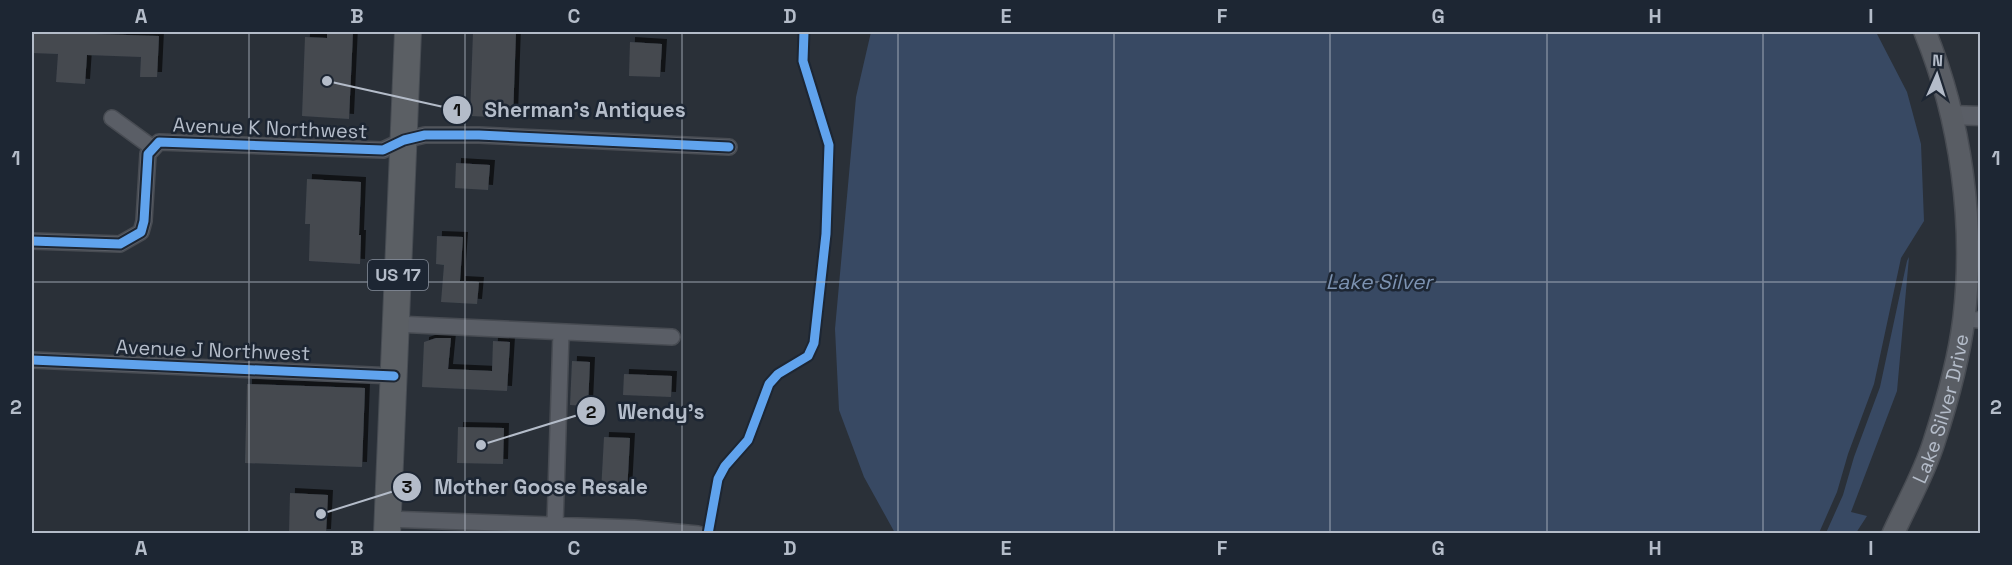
<svg xmlns="http://www.w3.org/2000/svg" width="2012" height="565" font-family="'Space Grotesk',sans-serif">
	<defs>
		<filter id="shadow"><feDropShadow dx="5" dy="-5" stdDeviation="0" flood-color="#0009"/></filter>
	</defs>
	<rect width="100%" height="100%" fill="#2a3038"/>
	<path fill="#384963" d="M871 32H1876L1907 92 1921 144 1924 221 1901 258 1874 384 1848 454 1837 492 1819 533H895L864 477 839 410 835 329 856 97Z
		M1909 257 1897 391 1851 512 1867 516 1856 533H1826L1843 495 1854 457 1880 387 1907 261Z"/>
	<path fill="#444950" filter="url(#shadow)" d="M32 32 159 36 157 77H140L141 57 87 55 85 84 56 82 58 54 32 53Z
		M327 32H353L349 119 302 116 305 37 327 38Z
		M473 32H516L513 118 470 116Z
		M630 42 662 44 660 77 629 76Z
		M456 163 490 165 488 190 455 188Z
		M307 179 361 182 359 235H361L360 264 309 261 310 224H305Z
		M437 236 463 237 460 281 479 282 477 304 441 302 444 265 436 264Z
		M436 338H451L448 369 492 371 493 341 510 342 507 391 422 387 424 342Z
		M572 361 590 362 588 406 570 405Z
		M624 374 672 376 671 397 623 395Z
		M247 384 365 388 362 467 245 463Z
		M458 427 504 428 503 464 457 463Z
		M604 437 630 438 627 493 601 492Z
		M290 493 328 495 326 534H289Z"/>
	<g fill="none" stroke-linecap="round" stroke-linejoin="round">
		<g stroke="#484c53" stroke-width="18">
			<path id="minor" d="M112 118 153 148
				M32 241 120 244 141 232 144 221 148 154 159 142 383 150 404 140 425 135H479L729 147
				M1964 319 1980 320
				M396 324 672 337
				M32 360 394 376
				M387 519 634 528 698 534
				M555 525 561 332"/>
		</g>
		<g stroke="#484c53" stroke-width="21">
			<path id="tertiary" d="M1951 115 1980 116"/>
		</g>
		<g stroke="#484c53" stroke-width="24">
			<g id="secondary">
				<path id="s1" d="M1893 534C1907 503 1924 474 1934 442 1947 402 1959 359 1964 318 1975 223 1961 120 1925 32"/>
			</g>
		</g>
		<g stroke="#474c53" stroke-width="28">
			<path id="trunk" d="M387 534 408 32"/>
		</g>
		<use href="#minor" stroke="#5a5e66" stroke-width="15"/>
		<use href="#tertiary" stroke="#5a5e66" stroke-width="18"/>
		<use href="#secondary" stroke="#595d64" stroke-width="21"/>
		<use href="#trunk" stroke="#5b5f64" stroke-width="26"/>
		<g stroke="#1d2633" stroke-width="13">
			<path id="cycleway" d="M32 241 120 244 141 232 144 221 148 154 159 142 383 150 404 140 425 135H479L729 147
				M32 360 394 376
				M708 534 718 479 725 466 748 440 769 384 778 374 808 356 814 343 826 234 829 145 803 61 804 32"/>
		</g>
		<use href="#cycleway" stroke="#60a3ed" stroke-width="9"/>
	</g>
	<path fill="none" stroke="#b4bcc9" stroke-width="1.5" stroke-opacity="0.55" d="M249 32V534M465 32V534M682 32V534M898 32V534M1114 32V534M1330 32V534M1547 32V534M1763 32V534M32 282H1980"/>
	<g text-anchor="middle" stroke-width="5" stroke-linejoin="round" paint-order="stroke">
		<rect fill="#1d2633" stroke="#878f9c" stroke-width="1.5" x="368" y="260" width="60" height="30" rx="4.5"/>
		<g font-size="18" font-weight="bold" fill="#b4bcc9">
			<text x="398" y="281">US 17</text>
		</g>
		<g font-size="20" fill="#b4bcc9" stroke="#1d2633">
			<text transform="translate(270 128) rotate(2)" y="7">Avenue K Northwest</text>
			<text transform="translate(213 350) rotate(2)" y="7">Avenue J Northwest</text>
			<text dy="7" stroke="none"><textPath href="#s1" startOffset="135">Lake Silver Drive</textPath></text>
		</g>
		<g font-size="21" font-style="italic" fill="#7c92b1" stroke="#1d2633">
			<text x="1379" y="289">Lake Silver</text>
		</g>
	</g>
	<path fill="none" stroke="#b4bcc9" stroke-width="2" d="M327 81L457 110M481 445L591 411M321 514L407 487"/>
	<g fill="#b4bcc9" stroke="#1d2633" stroke-width="2">
		<circle cx="327" cy="81" r="6"/>
		<circle cx="481" cy="445" r="6"/>
		<circle cx="321" cy="514" r="6"/>
		<circle cx="457" cy="110" r="15"/>
		<circle cx="591" cy="411" r="15"/>
		<circle cx="407" cy="487" r="15"/>
	</g>
	<g font-size="18" text-anchor="middle" font-weight="bold" fill="#111">
		<text x="457" y="116">1</text>
		<text x="591" y="418">2</text>
		<text x="407" y="493">3</text>
	</g>
	<g font-size="21" text-anchor="middle" font-weight="bold" fill="#b4bcc9" stroke="#1d2633" stroke-width="5" stroke-linejoin="round" paint-order="stroke">
		<text x="585" y="117">Sherman’s Antiques</text>
		<text x="661" y="419">Wendy's</text>
		<text x="541" y="494">Mother Goose Resale</text>
	</g>
	<rect width="2012" height="565" fill="none" stroke="#1d2633" stroke-width="66"/>
	<g transform="translate(1937 75) rotate(3)" stroke="#1d2633" stroke-width="4.5" paint-order="stroke">
	<path d="M0-4.5L10 22L0 15L-10 22Z" fill="#b4bcc9"/>
	<text y="-9" font-size="16" font-weight="bold" text-anchor="middle" fill="#b4bcc9">N</text>
	</g>
	<rect x="33" y="33" width="1946" height="499" fill="none" stroke="#b4bcc9" stroke-width="2"/>
	<g font-size="20" text-anchor="middle" font-weight="bold" fill="#b4bcc9">
		<text x="141" y="23">A</text>
		<text x="357" y="23">B</text>
		<text x="574" y="23">C</text>
		<text x="790" y="23">D</text>
		<text x="1006" y="23">E</text>
		<text x="1222" y="23">F</text>
		<text x="1438" y="23">G</text>
		<text x="1655" y="23">H</text>
		<text x="1871" y="23">I</text>
		<text x="16" y="165">1</text>
		<text x="1996" y="165">1</text>
		<text x="16" y="414">2</text>
		<text x="1996" y="414">2</text>
		<text x="141" y="555">A</text>
		<text x="357" y="555">B</text>
		<text x="574" y="555">C</text>
		<text x="790" y="555">D</text>
		<text x="1006" y="555">E</text>
		<text x="1222" y="555">F</text>
		<text x="1438" y="555">G</text>
		<text x="1655" y="555">H</text>
		<text x="1871" y="555">I</text>
	</g>
</svg>
